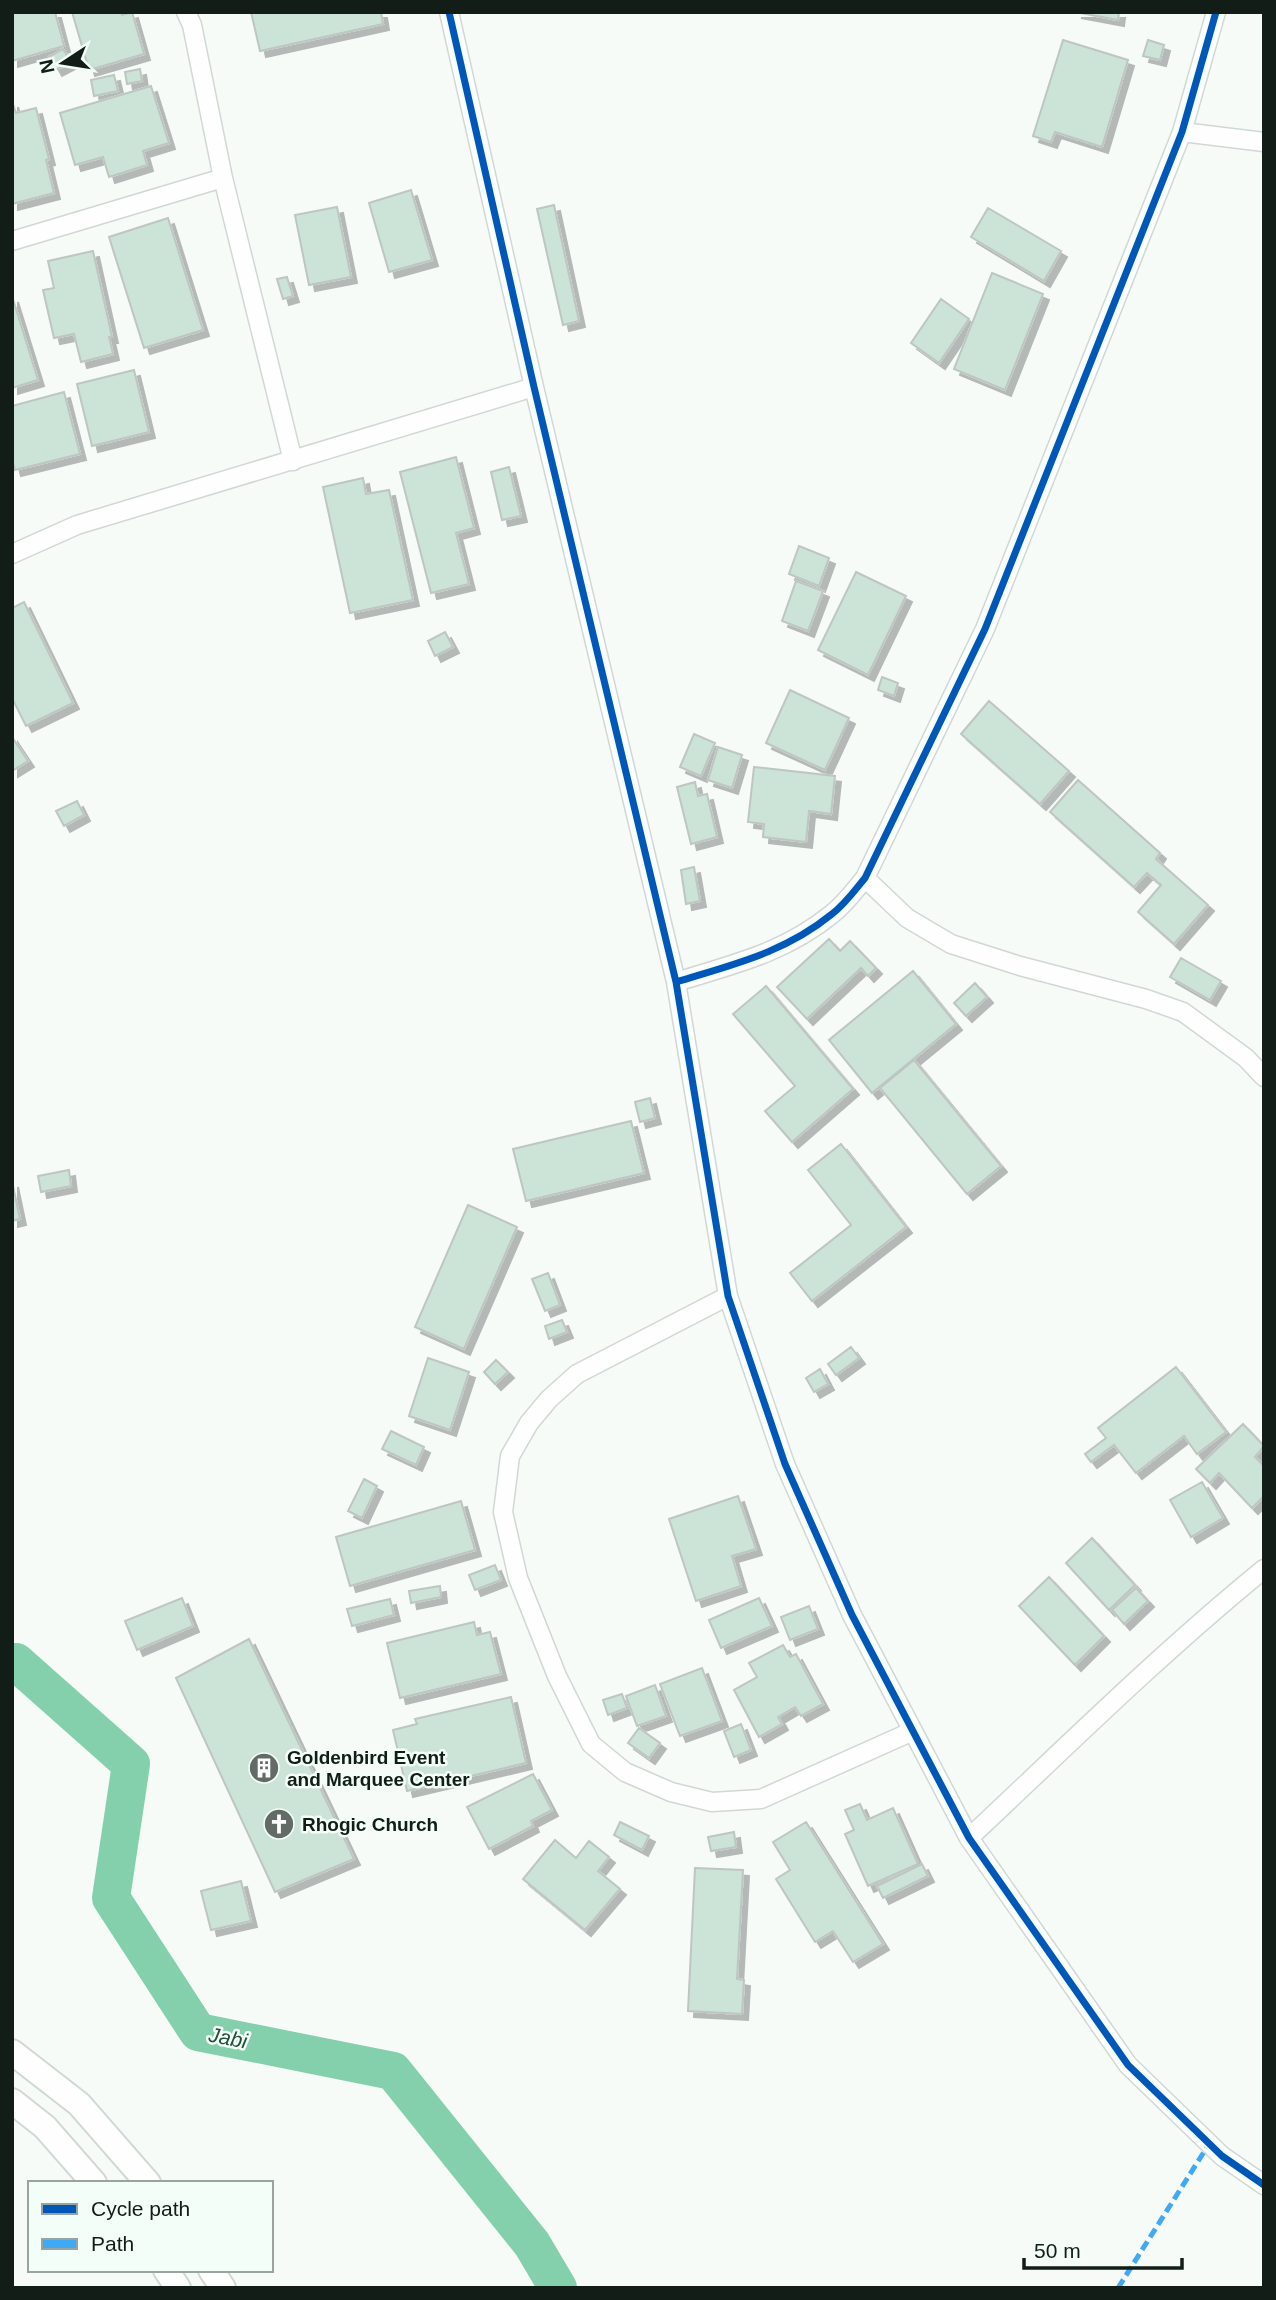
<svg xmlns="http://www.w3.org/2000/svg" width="1276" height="2300" font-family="Arial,sans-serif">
	<defs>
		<filter id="shadow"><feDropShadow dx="6" dy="6" stdDeviation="0" flood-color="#0004"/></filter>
	</defs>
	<rect width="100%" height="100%" fill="#f6fbf8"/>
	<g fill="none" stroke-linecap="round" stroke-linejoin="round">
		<path stroke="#84d0ac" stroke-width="38" d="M12 1662H16L131 1764 111 1898 198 2032 393 2071 532 2244 558 2288"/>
	</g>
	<path fill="#cce3d7" stroke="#bec6c2" stroke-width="2" filter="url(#shadow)" d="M12 12H55L64 46 12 61Z
		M72 12H122V15L132 12 144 54 89 70Z
		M251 12H381L383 24 260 51Z
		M1075 12H1119L1118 20Z
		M1063 40 1128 60 1102 147 1055 132 1051 142 1033 136Z
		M1148 40 1164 45 1160 60 1143 56Z
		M63 49 71 62 56 70 49 57Z
		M140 69 142 81 127 84 125 72Z
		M114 75 118 91 94 96 91 80Z
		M151 86 169 143 143 151 147 165 109 177 103 157 75 165 60 113Z
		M12 101 16 113 36 108 49 159 46 160 54 193 12 204Z
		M411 190 432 260 389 272 369 203Z
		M554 205 579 321 563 325 537 209Z
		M337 207 351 277 309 285 295 215Z
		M988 208 1061 251 1044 281 971 237Z
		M168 218 203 330 144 348 109 237Z
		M93 251 112 337H109L113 354 81 362 74 334 54 338 43 290 54 288 48 261Z
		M992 273 1043 294 1005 390 954 369Z
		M287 277 293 296 283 299 277 279Z
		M12 296 38 380 12 388Z
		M941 299 969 319 939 363 911 343Z
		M134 370 149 432 92 446 77 384Z
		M64 392 80 454 15 470 12 459V406Z
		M456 457 474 528 456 533 469 584 431 593 400 472Z
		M509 467 521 516 502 520 491 472Z
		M363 478 366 494 389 490 413 600 350 613 323 487Z
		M799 546 829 558 819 586 789 574Z
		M856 572 906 596 868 675 818 650Z
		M796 581 823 591 808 631 782 621Z
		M24 602 73 703 26 726 12 698V608Z
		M445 632 453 647 435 656 428 641Z
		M882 677 898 683 894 696 878 690Z
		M790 690 849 718 825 770 766 743Z
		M989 701 1069 771 1040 804 961 734Z
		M694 734 715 743 701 776 680 767Z
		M12 737 28 761 12 771Z
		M718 747 742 755 732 788 708 780Z
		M754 767 835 776 831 814 809 811 806 842 763 837 764 824 748 822Z
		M1078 780 1160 853 1156 859 1208 905 1174 944 1138 912 1161 885 1147 873 1134 887 1050 812Z
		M695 782 698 796 707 794 717 837 691 844 677 787Z
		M77 801 84 815 64 826 56 811Z
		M694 867 700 901 686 904 681 870Z
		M829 939 840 951 850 941 876 968 868 976 861 968 807 1019 777 987Z
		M1181 958 1221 981 1210 1000 1170 977Z
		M913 971 956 1024 872 1093 829 1040Z
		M975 983 987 997 966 1016 954 1003Z
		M766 986 853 1089 792 1142 765 1111 795 1086 733 1014Z
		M914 1060 1001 1166 967 1194 880 1088Z
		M650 1098 655 1118 640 1122 635 1102Z
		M631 1121 644 1173 526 1201 513 1149Z
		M841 1144 906 1227 812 1301 790 1273 851 1225 808 1170Z
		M69 1170 71 1186 41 1192 38 1176Z
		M12 1181 20 1219 12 1221Z
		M468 1205 517 1227 464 1349 415 1327Z
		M548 1273 560 1305 545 1311 532 1279Z
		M562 1320 567 1332 549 1339 545 1326Z
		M851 1347 859 1358 836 1375 828 1364Z
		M428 1358 469 1372 450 1430 409 1416Z
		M496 1360 508 1372 495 1384 484 1372Z
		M1176 1367 1226 1432 1197 1454 1184 1436 1136 1473 1114 1445 1091 1462 1085 1454 1106 1438 1098 1428Z
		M820 1369 828 1384 814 1392 806 1378Z
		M1243 1424 1264 1446 1255 1457 1264 1466V1496L1252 1508 1219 1473 1210 1483 1196 1469Z
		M391 1431 424 1447 416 1465 382 1449Z
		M364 1479 377 1486 362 1518 348 1511Z
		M1202 1482 1223 1518 1191 1537 1170 1500Z
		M738 1496 756 1549 732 1556 741 1586 696 1601 669 1519Z
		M461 1501 475 1550 350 1586 336 1537Z
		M1092 1538 1135 1585 1109 1610 1066 1563Z
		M495 1565 501 1580 475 1590 469 1575Z
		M1049 1577 1104 1636 1075 1665 1019 1606Z
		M440 1586 441 1597 411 1603 409 1591Z
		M1136 1588 1148 1601 1124 1624 1112 1610Z
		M182 1598 193 1626 137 1650 125 1621Z
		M759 1598 772 1626 721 1648 709 1620Z
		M390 1599 394 1615 352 1626 347 1609Z
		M809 1606 818 1629 790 1640 781 1617Z
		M474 1622 477 1635 490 1632 501 1674 400 1698 387 1643Z
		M249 1639 354 1859 275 1892 176 1678Z
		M783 1645 790 1657 796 1654 823 1704 801 1716 795 1707 778 1717 782 1724 759 1737 734 1690 757 1677 749 1663Z
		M702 1668 722 1721 680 1736 660 1684Z
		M655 1685 666 1716 637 1726 626 1696Z
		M622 1694 627 1708 608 1715 603 1700Z
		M511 1697 526 1763 407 1791 393 1730 417 1724 415 1719Z
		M741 1724 751 1750 734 1757 724 1731Z
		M639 1728 660 1743 649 1758 628 1743Z
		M533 1774 552 1810 531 1821 533 1826 489 1849 467 1807Z
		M860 1804 867 1820 893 1808 918 1864 868 1886 845 1834 854 1830 845 1810Z
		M620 1822 649 1836 642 1850 614 1835Z
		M806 1822 883 1944 853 1962 833 1931 815 1942 776 1879 790 1870 773 1842Z
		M734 1832 736 1847 711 1851 708 1837Z
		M555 1840 576 1858 589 1841 609 1857 598 1871 620 1889 585 1930 523 1879Z
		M922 1864 928 1876 883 1898 877 1886Z
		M695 1868 743 1870 737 1979 744 1980 742 2014 688 2011Z
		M241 1881 251 1921 211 1930 201 1891Z"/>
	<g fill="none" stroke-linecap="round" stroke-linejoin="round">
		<g stroke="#d0d8d4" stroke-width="21">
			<path id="street" d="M186 12 192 25 223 178 293 461
				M449 12 534 387 676 982 728 1296 785 1464 852 1615 969 1838 1128 2065 1222 2156 1264 2185
				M1182 132 1264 142
				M12 241 223 178
				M12 554 77 525 534 387
				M865 878 907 918 951 944 1020 966 1146 999 1183 1012 1246 1058 1264 1077
				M676 982C734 964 784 953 832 914 845 904 855 890 865 878L985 629 1182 132 1216 12
				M728 1296 577 1374 549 1399 529 1423 510 1456 503 1512 518 1578 557 1676 591 1744 625 1772 671 1792 712 1802 761 1799 913 1731
				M969 1838C1066 1747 1161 1653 1264 1569"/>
		</g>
		<g stroke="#d0d8d4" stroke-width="28">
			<path id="secondary" d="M12 2052 79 2104 148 2183
				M12 2101 45 2127 94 2183
				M166 2270 178 2288
				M211 2270 223 2288"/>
		</g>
		<use href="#street" stroke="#fefefe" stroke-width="18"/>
		<use href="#secondary" stroke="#fefefe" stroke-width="24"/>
		<path stroke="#3fa9f5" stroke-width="5" stroke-dasharray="10 5" stroke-linecap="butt" d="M1118 2288 1209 2144"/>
		<g stroke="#f3fef8" stroke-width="11">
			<path id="cycleway" d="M449 12 534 387 676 982 728 1296 785 1464 852 1615 969 1838 1128 2065 1222 2156 1264 2185
				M676 982C734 964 784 953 832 914 845 904 855 890 865 878L985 629 1182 132 1216 12"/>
		</g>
		<use href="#cycleway" stroke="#0057b8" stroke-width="7"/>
	</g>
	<defs>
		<g id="building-disc" transform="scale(1.575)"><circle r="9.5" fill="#626b66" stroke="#f3fef8"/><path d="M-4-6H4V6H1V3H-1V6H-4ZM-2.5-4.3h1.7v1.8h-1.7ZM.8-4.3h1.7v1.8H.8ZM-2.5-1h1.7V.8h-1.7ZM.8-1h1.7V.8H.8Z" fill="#fff"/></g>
		<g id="church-disc" transform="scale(1.575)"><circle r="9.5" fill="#626b66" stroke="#f3fef8"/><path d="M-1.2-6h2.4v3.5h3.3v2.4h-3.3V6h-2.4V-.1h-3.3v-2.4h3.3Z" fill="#fff"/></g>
	</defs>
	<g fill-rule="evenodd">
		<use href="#building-disc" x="264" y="1768"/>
		<use href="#church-disc" x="279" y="1824"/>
	</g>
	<g text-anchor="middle" stroke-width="5" stroke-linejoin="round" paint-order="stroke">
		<g font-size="19" font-weight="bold" fill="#131d17" stroke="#f3fef8" text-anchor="start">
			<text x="287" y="1764">Goldenbird Event<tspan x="287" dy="22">and Marquee Center</tspan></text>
			<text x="302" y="1831">Rhogic Church</text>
		</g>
		<g font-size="21" font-style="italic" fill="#24503a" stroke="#f3fef8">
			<text transform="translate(228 2038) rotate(11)" y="7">Jabi</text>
		</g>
	</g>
	<rect width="1276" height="2300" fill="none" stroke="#131d17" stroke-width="28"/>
	<rect x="28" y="2181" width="245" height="91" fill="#f3fef8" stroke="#99a49e" stroke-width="2"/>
	<rect x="42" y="2204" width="35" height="10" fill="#0057b8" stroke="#99a49e" stroke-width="2"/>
	<text x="91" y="2216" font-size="21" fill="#131d17">Cycle path</text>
	<rect x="42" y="2239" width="35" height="10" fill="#3fa9f5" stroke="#99a49e" stroke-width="2"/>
	<text x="91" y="2251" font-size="21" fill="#131d17">Path</text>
	<g transform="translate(63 63) rotate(258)" stroke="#f3fef8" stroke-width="5" paint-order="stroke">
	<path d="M0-5L12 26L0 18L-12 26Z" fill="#131d17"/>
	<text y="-10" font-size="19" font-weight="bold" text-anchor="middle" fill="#131d17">N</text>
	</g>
	<path d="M1024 2258v10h158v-10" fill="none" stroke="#131d17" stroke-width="3.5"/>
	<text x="1034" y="2258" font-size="21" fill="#131d17" stroke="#f3fef8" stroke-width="5" paint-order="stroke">50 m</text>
</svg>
